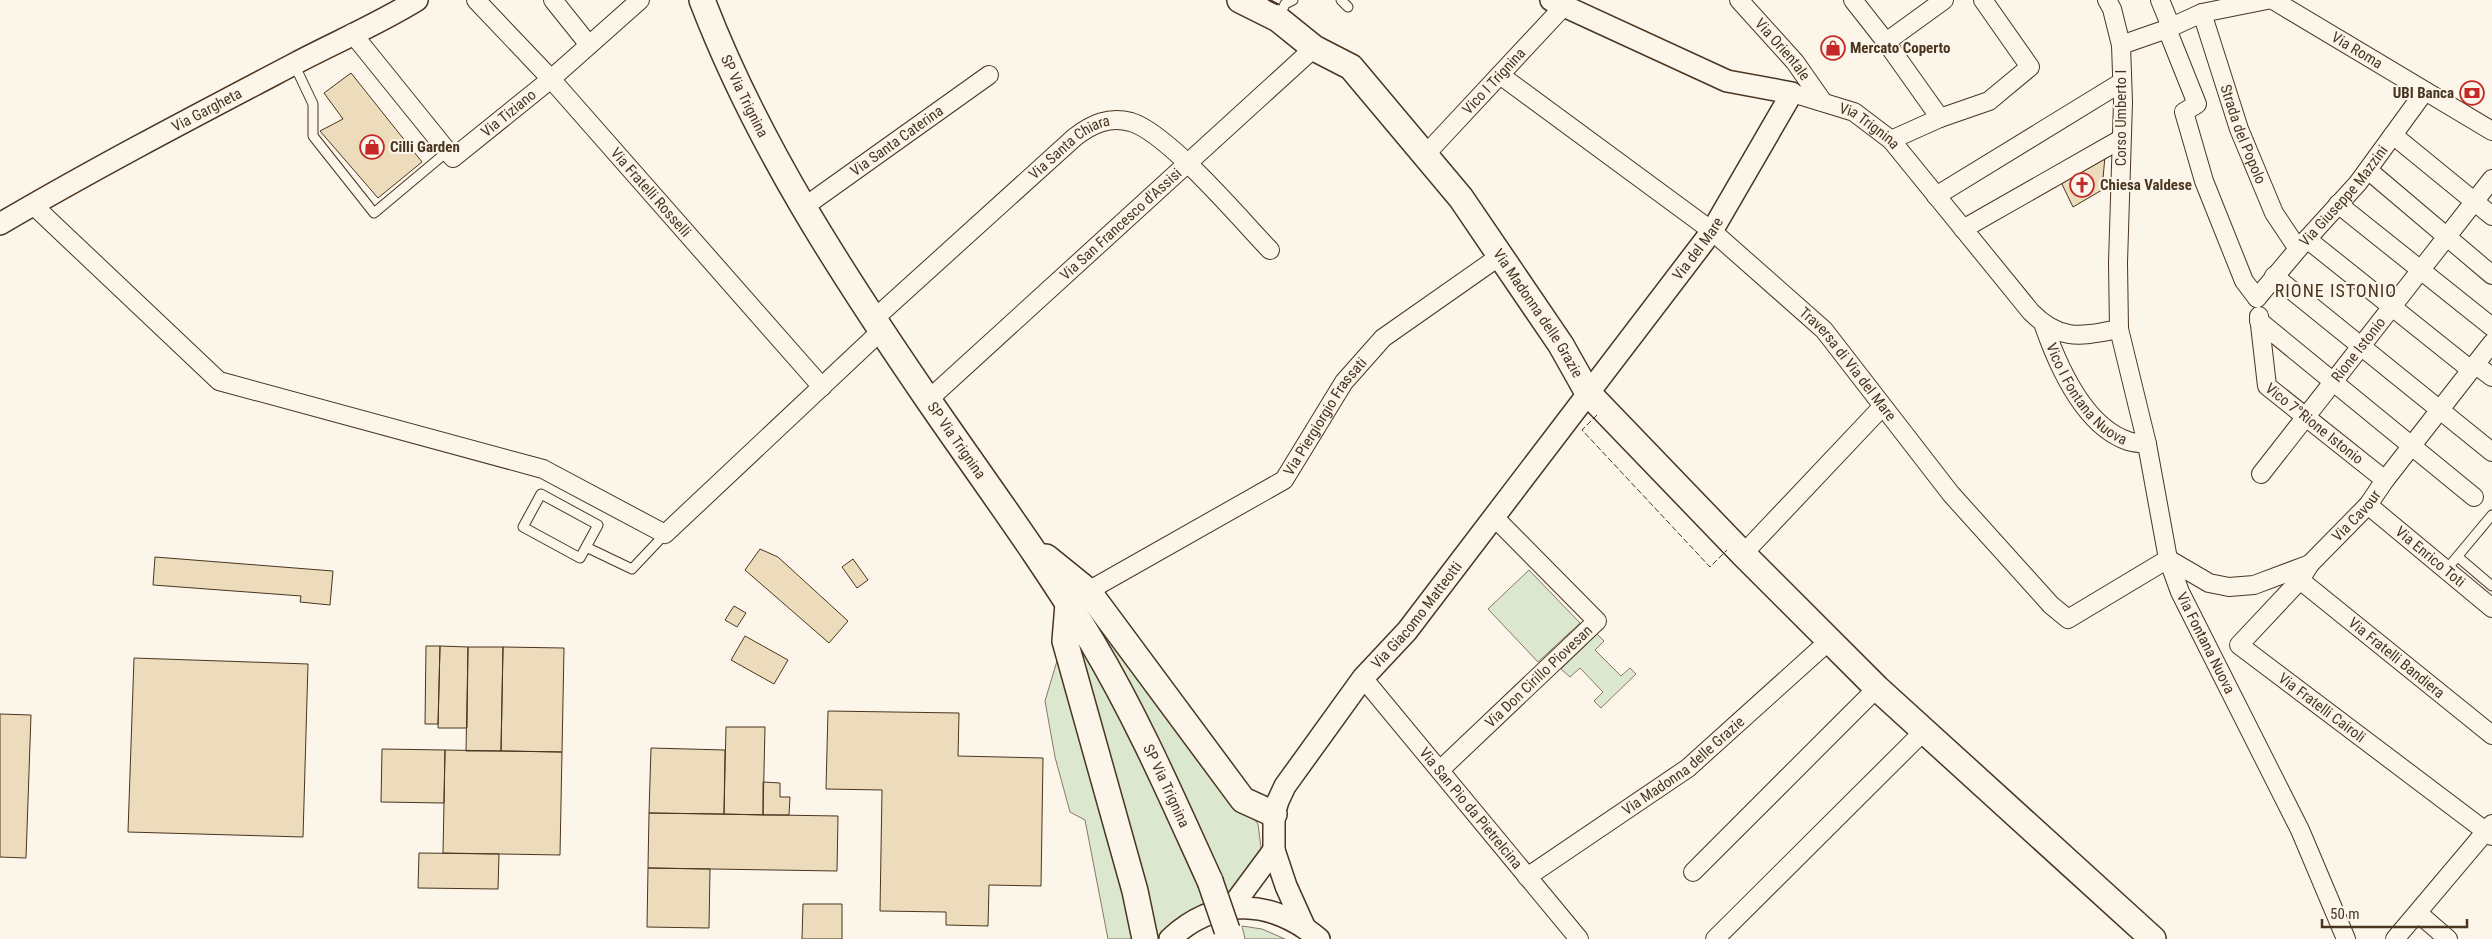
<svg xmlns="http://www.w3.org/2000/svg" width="2492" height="939" font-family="'Roboto Condensed',sans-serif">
	<rect width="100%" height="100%" fill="#fbf6e9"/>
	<path fill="#dce7d0" stroke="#887966" d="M1529 570 1580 623 1538 662 1488 609Z
		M1114 634 1258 824 1262 855 1234 893 1200 905 1176 923 1159 939H1108L1085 820 1070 812 1055 757 1045 701 1057 661Z
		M1597 634 1604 641 1595 650 1621 676 1630 668 1636 674 1601 708 1594 701 1603 692 1580 668 1570 677 1561 669Z
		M1242 926 1262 929 1285 939H1245Z"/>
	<path fill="#ecdcbc" stroke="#4a3520" d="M351 73 422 162 378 198 320 131 343 119 324 93Z
		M2105 156 2102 190 2073 207 2060 180Z
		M760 549 778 557 848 621 829 643 745 570Z
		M155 557 333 571 330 605 300 602 301 596 153 585Z
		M853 559 868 580 857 588 842 567Z
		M734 606 746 613 737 627 725 620Z
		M745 636 788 660 774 684 731 660Z
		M426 646H440L438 724H425Z
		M440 646 468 647 467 728H438Z
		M468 647H503L501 751H466Z
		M503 647 564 648 562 752 501 751Z
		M134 658 308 664 303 837 128 832Z
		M828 711 959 713 958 756 1043 758 1041 886 989 885 988 926 946 925V912L880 911 882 790 826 789Z
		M0 714 31 715 26 858 0 857Z
		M726 727H765L763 815 724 814Z
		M651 748 725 750 724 814 649 813Z
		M382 749 445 750 444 803 381 802Z
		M445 750 562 752 560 855 443 853Z
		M763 782 780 783V797H790L789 815H763Z
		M649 813 838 816 837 871 648 868Z
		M419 853 499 854 498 889 418 888Z
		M648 868 710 869 709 928 647 927Z
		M803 904H842V939H802Z"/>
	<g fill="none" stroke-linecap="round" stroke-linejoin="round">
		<g stroke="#4a3520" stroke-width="11">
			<path id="service" d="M1341 0 1348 7
				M1278 19 1285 4 1293 0
				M294 64 313 104V136L374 213 448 151
				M586 547 580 558 523 527 541 494 598 525 586 547 632 569 665 534
				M2458 557 2492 586
				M2446 570 2492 515"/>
		</g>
		<g stroke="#4a3520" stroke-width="20">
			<g id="minor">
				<path id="s1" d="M476 0 551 79 822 387"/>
				<path d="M553 0 589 45"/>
				<path id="s2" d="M1739 0 1795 62 1823 102"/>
				<path d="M1853 0 1886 42 1940 118 1989 101 2030 67 1983 0"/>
				<path id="s3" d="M2107 0 2112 9 2121 45 2123 102 2118 263 2119 329 2147 444 2168 559 2180 592 2300 830 2346 939"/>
				<path d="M2160 0 2171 27"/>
				<path id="s4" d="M2273 0 2492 131"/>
				<path id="s5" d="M2202 13 2239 129 2274 213 2298 249"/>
				<path d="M2167 29 2197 104 2184 112 2204 181 2244 281 2257 298"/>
				<path id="s6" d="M352 33 453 158 551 79 640 0"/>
				<path d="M1886 42 1944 0"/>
				<path d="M2121 45 2167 29 2202 13 2267 0"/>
				<path id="s7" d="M1500 75 1712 231 1824 330 1951 494 2051 605 2068 619 2168 559 2209 583 2229 587 2254 585 2310 564 2368 505 2385 480 2492 343"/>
				<path id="s8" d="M1792 93 1854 112 1891 140 2031 312C2061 342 2081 336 2119 329"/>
				<path d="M2393 135 2492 216"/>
				<path d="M1891 140 1940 118"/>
				<path id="s9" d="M1425 155 1564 6"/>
				<path d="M2368 170 2492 275"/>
				<path d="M1936 196 2122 82"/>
				<path d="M2338 204 2492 327"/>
				<path d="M33 205 219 381 543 469 665 534 882 330"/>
				<path id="s10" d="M804 207 989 75"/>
				<path d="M1963 229 2121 139"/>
				<path d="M2307 239 2471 370"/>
				<path d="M2274 276 2492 452"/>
				<path id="s11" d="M2257 298 2298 249 2358 183 2425 91"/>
				<path id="s12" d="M2259 316 2267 386 2385 480"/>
				<path id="s13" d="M874 319 1075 137C1092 124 1109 116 1131 122 1168 133 1241 220 1270 250"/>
				<path d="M2259 321 2474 497"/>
				<path id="s14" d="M2044 326C2058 366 2084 426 2128 441 2134 443 2141 443 2147 444"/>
				<path d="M2476 365 2492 377"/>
				<path id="s15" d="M928 400 1314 48"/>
				<path id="s16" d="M2261 474 2492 179"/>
				<path id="s17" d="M2368 505 2492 608"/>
				<path d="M1743 554 1882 407"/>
				<path id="s18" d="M2310 564 2300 580 2239 645 2492 836"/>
				<path id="s19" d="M2300 580 2492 735"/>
				<path id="s20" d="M1088 591 1284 480 1344 382 1383 338 1500 256"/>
				<path id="s21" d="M1363 678 1579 939"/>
				<path id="s22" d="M1440 770 1597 621 1494 517"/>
				<path d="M1693 872 1877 688"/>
				<path id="s23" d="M1527 877 1688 768 1830 640"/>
				<path d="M2418 913 2448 939"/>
				<path d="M1715 939 1924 731"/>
				<path d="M2395 939 2492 824"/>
			</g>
		</g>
		<g stroke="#4a3520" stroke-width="24">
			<g id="tertiary">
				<path id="s24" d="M0 224C97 167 197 115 296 63 336 42 378 24 417 0"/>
				<path d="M1231 908 1274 850"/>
				<path id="s25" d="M1304 926 1286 886 1274 850V814L1278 801 1285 786 1363 678 1407 631 1712 231 1792 93 1727 81 1551 0"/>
				<path d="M1170 939C1216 896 1272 899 1319 939"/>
			</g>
		</g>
		<g stroke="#4a3520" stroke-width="28">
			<g id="secondary">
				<path id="s26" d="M702 0C757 144 842 274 929 401 984 481 1042 559 1092 642 1138 719 1173 800 1210 881"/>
				<path id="s27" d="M1240 0 1278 19 1314 48 1351 67 1461 198 1561 345 1588 393 1743 554 1877 688 2153 939"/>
				<path d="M1046 557 1088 591 1243 800 1274 814"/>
				<path d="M1068 604 1065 641 1135 891 1145 939"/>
			</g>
		</g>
		<use href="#service" stroke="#fbf6e9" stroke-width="9"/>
		<use href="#minor" stroke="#fbf6e9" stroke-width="18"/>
		<use href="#tertiary" stroke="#fbf6e9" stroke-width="21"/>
		<use href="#secondary" stroke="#fbf6e9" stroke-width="25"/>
		<g stroke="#4a3520" stroke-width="28" stroke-linecap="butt">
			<path id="secondary-bridge" d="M1210 881 1227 930"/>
		</g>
		<use href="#secondary-bridge" stroke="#fbf6e9" stroke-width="25"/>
		<path stroke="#4a3520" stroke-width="1" stroke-dasharray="6 2.5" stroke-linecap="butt" d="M1597 415 1582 430 1710 567 1727 550"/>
		<path stroke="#4a3520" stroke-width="2.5" d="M1269 0 1277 4"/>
	</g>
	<defs>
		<g id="shop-ring" transform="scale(1.25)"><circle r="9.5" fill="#fbf6e9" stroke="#c62828" stroke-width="1.5"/><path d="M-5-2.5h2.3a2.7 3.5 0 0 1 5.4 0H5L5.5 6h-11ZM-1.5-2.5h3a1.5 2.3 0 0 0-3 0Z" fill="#c62828"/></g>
		<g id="bank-ring" transform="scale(1.25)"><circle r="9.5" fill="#fbf6e9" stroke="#c62828" stroke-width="1.5"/><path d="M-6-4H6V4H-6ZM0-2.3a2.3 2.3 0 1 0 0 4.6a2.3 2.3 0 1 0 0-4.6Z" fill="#c62828"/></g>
		<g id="church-ring" transform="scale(1.25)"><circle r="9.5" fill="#fbf6e9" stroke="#c62828" stroke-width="1.5"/><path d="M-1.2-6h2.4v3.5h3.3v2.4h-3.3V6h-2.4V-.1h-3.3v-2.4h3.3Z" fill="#c62828"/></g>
	</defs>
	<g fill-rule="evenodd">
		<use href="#shop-ring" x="1833" y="48"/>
		<use href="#bank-ring" x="2472" y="93"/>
		<use href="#shop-ring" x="372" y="147"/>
		<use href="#church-ring" x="2082" y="185"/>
	</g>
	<g text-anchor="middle" stroke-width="4" stroke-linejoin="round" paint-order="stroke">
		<g font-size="15" font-weight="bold" fill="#4a3520" stroke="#fbf6e9" text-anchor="start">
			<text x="1850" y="53">Mercato Coperto</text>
			<text x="2454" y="98" text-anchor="end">UBI Banca</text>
			<text x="390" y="152">Cilli Garden</text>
			<text x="2100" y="190">Chiesa Valdese</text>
		</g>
		<g font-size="15" fill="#4a3520" stroke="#fbf6e9">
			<text dy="5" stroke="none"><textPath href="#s4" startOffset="98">Via Roma</textPath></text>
			<text dy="5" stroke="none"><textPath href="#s2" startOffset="66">Via Orientale</textPath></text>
			<text dy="5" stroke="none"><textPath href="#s9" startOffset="101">Vico I Trignina</textPath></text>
			<text dy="5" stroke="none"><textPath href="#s26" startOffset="105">SP Via Trignina</textPath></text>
			<text dy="5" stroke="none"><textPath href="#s24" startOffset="236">Via Gargheta</textPath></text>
			<text dy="5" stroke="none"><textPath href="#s6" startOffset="232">Via Tiziano</textPath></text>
			<text transform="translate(2121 118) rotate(-90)" y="5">Corso Umberto I</text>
			<text dy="5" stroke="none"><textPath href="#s8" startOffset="85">Via Trignina</textPath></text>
			<text dy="5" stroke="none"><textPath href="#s5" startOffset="128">Strada del Popolo</textPath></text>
			<text dy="5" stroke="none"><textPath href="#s10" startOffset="114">Via Santa Caterina</textPath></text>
			<text dy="5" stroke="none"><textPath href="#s13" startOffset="261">Via Santa Chiara</textPath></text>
			<text dy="5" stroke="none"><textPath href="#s1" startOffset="260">Via Fratelli Rosselli</textPath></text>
			<text dy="5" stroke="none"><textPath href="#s11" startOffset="134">Via Giuseppe Mazzini</textPath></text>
			<text dy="5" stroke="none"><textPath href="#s15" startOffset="261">Via San Francesco d'Assisi</textPath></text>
			<text dy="5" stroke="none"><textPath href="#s25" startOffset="826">Via del Mare</textPath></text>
			<text dy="5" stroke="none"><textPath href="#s27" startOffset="440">Via Madonna delle Grazie</textPath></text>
			<text dy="5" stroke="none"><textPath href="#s16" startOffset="158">Rione Istonio</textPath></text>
			<text dy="5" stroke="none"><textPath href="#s7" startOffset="454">Traversa di Via del Mare</textPath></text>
			<text dy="5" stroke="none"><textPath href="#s14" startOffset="82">Vico I Fontana Nuova</textPath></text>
			<text dy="5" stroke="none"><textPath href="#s20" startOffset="301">Via Piergiorgio Frassati</textPath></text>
			<text dy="5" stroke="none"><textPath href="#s12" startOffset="131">Vico 7°Rione Istonio</textPath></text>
			<text dy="5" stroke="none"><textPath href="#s26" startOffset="510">SP Via Trignina</textPath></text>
			<text dy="5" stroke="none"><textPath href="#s7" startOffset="1128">Via Cavour</textPath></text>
			<text dy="5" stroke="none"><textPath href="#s17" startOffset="81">Via Enrico Toti</textPath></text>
			<text dy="5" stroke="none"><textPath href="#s25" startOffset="364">Via Giacomo Matteotti</textPath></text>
			<text dy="5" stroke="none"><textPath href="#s3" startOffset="659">Via Fontana Nuova</textPath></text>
			<text dy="5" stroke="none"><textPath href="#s19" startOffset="124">Via Fratelli Bandiera</textPath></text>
			<text dy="5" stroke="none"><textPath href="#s22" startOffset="136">Via Don Cirillo Piovesan</textPath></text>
			<text dy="5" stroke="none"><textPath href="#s18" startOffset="212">Via Fratelli Cairoli</textPath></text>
			<text dy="5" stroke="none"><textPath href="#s23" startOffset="192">Via Madonna delle Grazie</textPath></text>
			<text dy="5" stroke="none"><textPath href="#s26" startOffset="915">SP Via Trignina</textPath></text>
			<text dy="5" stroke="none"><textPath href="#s21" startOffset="169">Via San Pio da Pietrelcina</textPath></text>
		</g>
		<g font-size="18" letter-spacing="1" fill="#4a3520" stroke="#fbf6e9">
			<text x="2336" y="297">RIONE ISTONIO</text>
		</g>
	</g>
	<path d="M2322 919v8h145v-8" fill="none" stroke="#4a3520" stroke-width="2.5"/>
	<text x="2330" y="919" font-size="15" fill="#4a3520" stroke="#fbf6e9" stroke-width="4" paint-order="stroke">50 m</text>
</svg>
